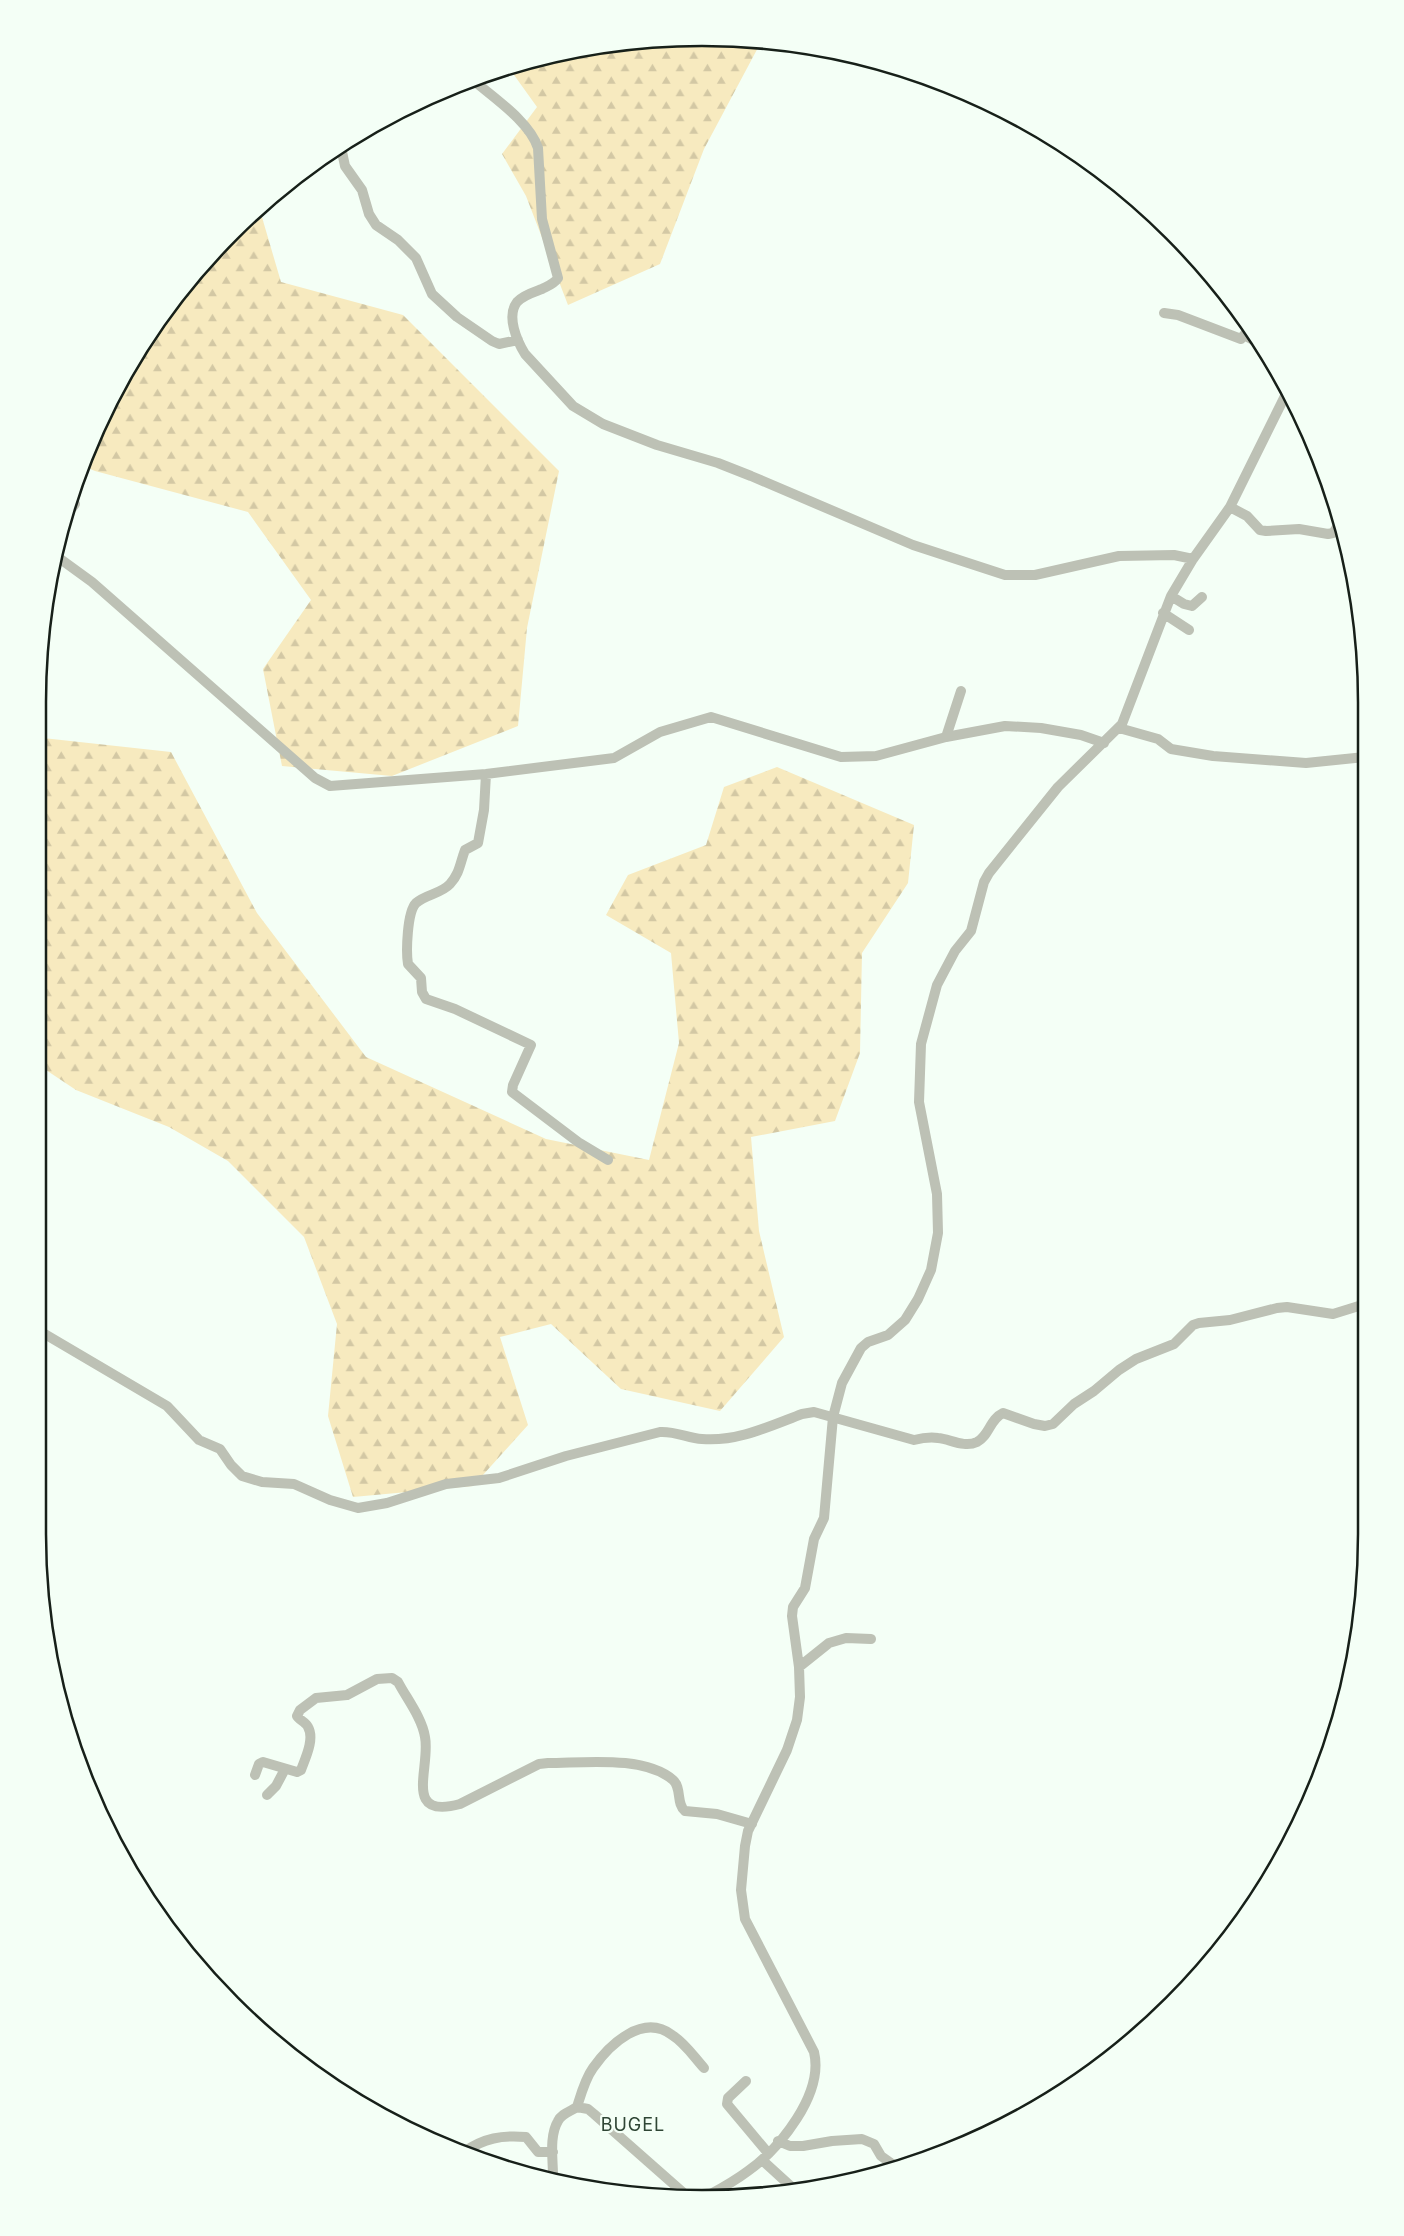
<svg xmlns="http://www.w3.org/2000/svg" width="1404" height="2236" font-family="Inter,sans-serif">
	<defs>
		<pattern id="forest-firs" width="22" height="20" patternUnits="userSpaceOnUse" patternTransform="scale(1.25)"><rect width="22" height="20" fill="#f7eabf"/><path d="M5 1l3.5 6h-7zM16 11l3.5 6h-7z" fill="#d3c8a4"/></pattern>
	</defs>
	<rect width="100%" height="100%" fill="#f4fff6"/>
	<path fill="url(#forest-firs)" d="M746 39 761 42 704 149 660 264 568 305 526 196 502 154 537 107 509 68 616 43Z
		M259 207 281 282 403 315 559 471 527 628 518 726 392 776 282 766 263 669 311 600 248 512 95 471 83 466 88 447 175 297Z
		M43 738 171 752 257 913 366 1057 546 1139 649 1160 679 1043 671 953 606 915 628 875 706 845 724 787 777 767 914 825 908 883 862 953 860 1053 835 1121 751 1137 759 1231 784 1337 720 1411 621 1389 551 1324 500 1337 528 1425 473 1486 353 1497 328 1416 337 1324 304 1237 228 1161 169 1127 76 1090 43 1068Z"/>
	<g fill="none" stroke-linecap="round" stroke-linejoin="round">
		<path stroke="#bdc1b5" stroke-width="10" d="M473 80C494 98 530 122 538 148L542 219 558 278C554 284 548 286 542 289 534 292 523 295 517 302 506 316 517 341 525 354L573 406 603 424 657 445 718 463 751 476 913 545 1005 575H1035L1119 556 1174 555 1193 559
			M341 147 345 166 362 190 369 214 376 225 398 240 416 258 432 294 457 317 492 341 499 344 518 340
			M1164 313 1178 315 1241 339 1244 335 1259 343
			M1230 507 1247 516 1260 530 1266 531 1299 529 1328 534 1333 533 1341 522
			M72 508 75 504 73 503
			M59 558 92 582 315 778 330 786 486 774 614 758 660 732 711 717 841 757 876 756 946 737 1005 726 1041 728 1081 735 1104 743
			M1171 596 1184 604 1192 606 1202 597
			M1163 613 1189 630
			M1119 728 1158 739 1171 749 1213 756 1306 763 1365 757
			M946 737 961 691
			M486 774 484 810 478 843 465 850C460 863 460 873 450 884 441 894 426 894 416 903 407 912 406 952 408 964L421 978 422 992 426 999 455 1009 531 1045 513 1085 512 1092 578 1142 608 1160
			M43 1333 167 1406 199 1440 220 1449 231 1465 242 1476 262 1482 294 1484 330 1500 358 1508 387 1503 446 1484 499 1478 566 1456 660 1432C675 1431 688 1438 702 1439 737 1442 770 1426 802 1414L814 1412 914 1440C922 1438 930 1437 938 1438 950 1439 964 1448 977 1442 989 1436 990 1419 1003 1413L1034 1424 1045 1426 1053 1424 1074 1404 1094 1391 1119 1370 1136 1359 1174 1344 1193 1325 1199 1323 1230 1320 1277 1308 1287 1307 1333 1314 1362 1305
			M799 1667 829 1643 846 1638 871 1639
			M255 1775 259 1764 263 1762 297 1772 301 1770C305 1759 315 1739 308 1727 306 1722 299 1720 297 1716L300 1710 316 1698 347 1695 377 1679 392 1678 398 1682C407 1699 422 1718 425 1737 431 1767 402 1820 460 1804L539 1764 548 1763C583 1763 644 1755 673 1780 682 1788 676 1804 685 1811L717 1814 752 1824
			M267 1795 276 1786 285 1769
			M746 2081 728 2098 727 2104 768 2153
			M577 2107C581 2094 585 2079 593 2068 610 2044 643 2013 672 2035 685 2043 694 2057 704 2068
			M778 2141 790 2146H803L832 2141 862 2139 874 2144 881 2156 898 2168
			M464 2152C484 2138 502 2135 526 2137L538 2152H553
			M762 2160 796 2191
			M553 2176C553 2159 549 2136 558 2121 561 2114 571 2111 577 2107L588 2109 594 2114 687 2196
			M709 2195C722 2188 736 2180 748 2171 780 2148 824 2094 814 2052L745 1919 741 1890 745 1846 748 1831 787 1750 797 1720 800 1697 799 1667 792 1616 793 1607 805 1588 814 1539 824 1518 833 1417 842 1383 861 1348 868 1342 888 1335 905 1320 918 1299 931 1270 938 1233 937 1194 919 1102 921 1044 937 985 955 951 971 931 984 882 989 873 1058 787 1122 724 1171 596 1193 559 1230 507 1287 392"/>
	</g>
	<g text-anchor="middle" stroke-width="4.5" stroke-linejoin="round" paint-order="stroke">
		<g font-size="18" letter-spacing="1" fill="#2f4635" stroke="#f4fff6">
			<text x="633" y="2131">BUGEL</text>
		</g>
	</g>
	<path d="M0 0H1404V2236H0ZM702 46H702A656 656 0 0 1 1358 702V1534A656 656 0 0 1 702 2190H702A656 656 0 0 1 46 1534V702A656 656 0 0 1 702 46Z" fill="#f4fff6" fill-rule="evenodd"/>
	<path fill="none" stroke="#172019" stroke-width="2.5" d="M702 46H702A656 656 0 0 1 1358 702V1534A656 656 0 0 1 702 2190H702A656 656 0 0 1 46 1534V702A656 656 0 0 1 702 46Z"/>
</svg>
